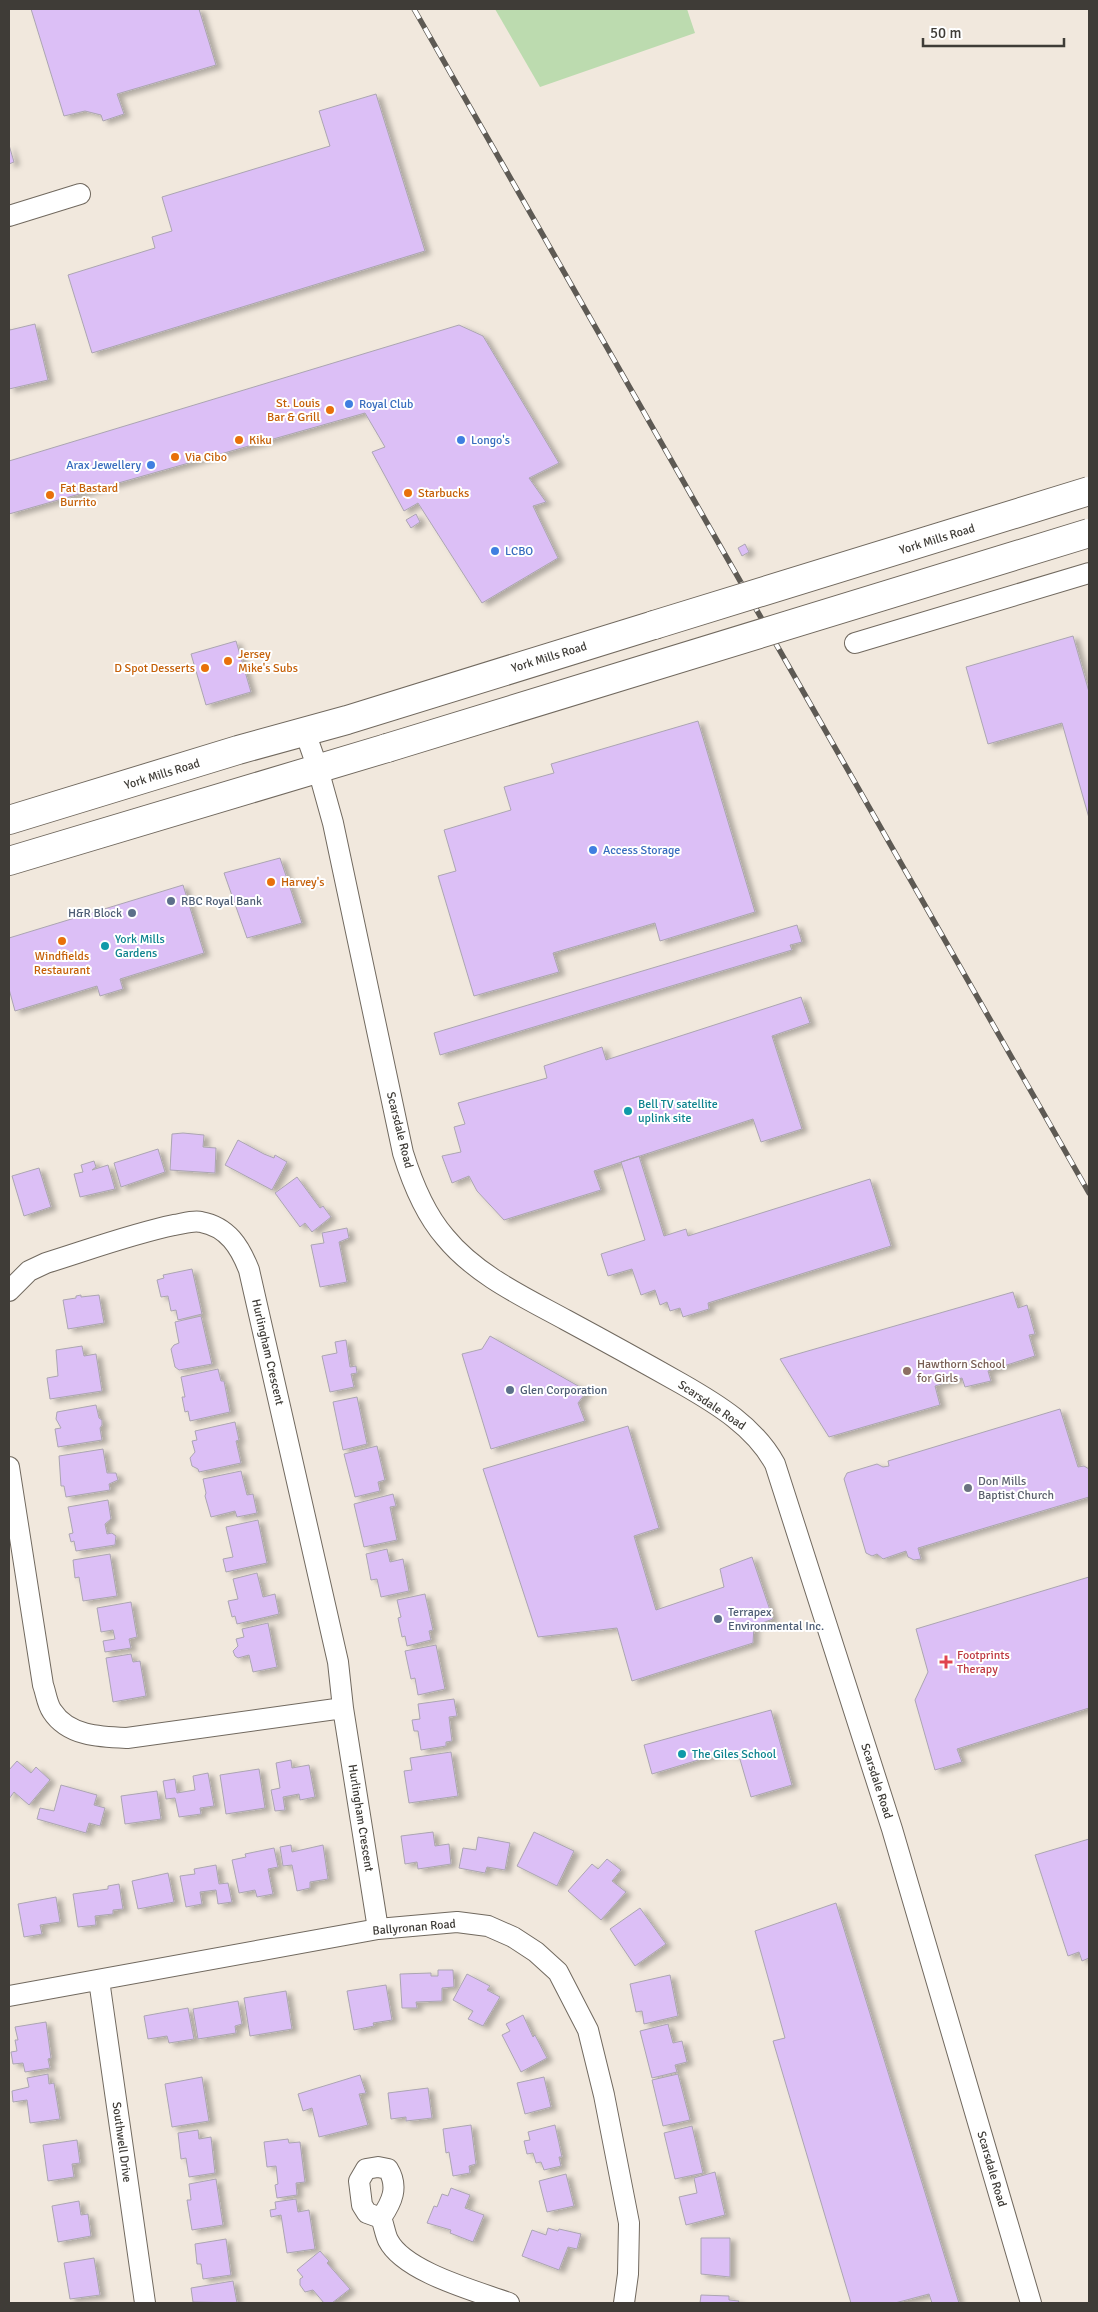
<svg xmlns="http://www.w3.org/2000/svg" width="1098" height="2312" font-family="Signika,sans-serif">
	<defs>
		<filter id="shadow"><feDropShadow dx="5.5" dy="3" stdDeviation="2.5" flood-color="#0004"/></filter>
	</defs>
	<rect width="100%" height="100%" fill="#f1e8dd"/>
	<path fill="#bcdbaf" d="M495 9H687L695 33 540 87Z"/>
	<path fill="#dcbff6" stroke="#aba5b1" filter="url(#shadow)" d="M31 9H199L216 65 117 94 124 114 103 121 101 115 85 111 64 116Z
		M376 94 425 251 92 353 68 275 155 248 152 237 172 231 162 197 330 146 319 111Z
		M9 145 14 162 9 164Z
		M35 324 48 380 9 389V326L10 330Z
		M459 325 483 336 559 463 529 478 546 502 533 506 558 558 482 603 418 503 404 511 372 452 385 447 365 413 9 514V461Z
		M416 514 420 522 411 528 406 520Z
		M745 544 749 552 742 556 738 548Z
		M1073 636 1089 692V818L1062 723 988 744 966 667Z
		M236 641 251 692 206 705 191 654Z
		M698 721 755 912 660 941 655 923 553 953 559 972 474 996 438 876 456 871 444 830 511 810 504 787 554 773 551 764Z
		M280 858 302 923 247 938 224 873Z
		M183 885 204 953 120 979 123 989 100 996 97 986 15 1011 9 989V938Z
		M797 925 802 942 790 945 792 950 440 1055 434 1033Z
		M801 997 810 1023 772 1036 802 1129 761 1142 753 1119 594 1171 601 1190 504 1220 477 1191 469 1176 452 1183 442 1156 461 1152 454 1127 465 1124 458 1103 547 1078 544 1066 602 1047 606 1060Z
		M183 1133 204 1135 203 1147 216 1148 215 1173 170 1170 172 1134Z
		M238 1140 264 1154 274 1158 275 1155 287 1162 272 1190 225 1165Z
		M158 1149 165 1172 121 1187 114 1163Z
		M639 1156 664 1236 686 1229 688 1236 870 1179 891 1246 708 1303 709 1309 683 1317 680 1308 670 1311 667 1302 660 1305 655 1290 641 1295 632 1269 608 1276 601 1254 645 1240 621 1162Z
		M94 1161 96 1167 92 1170 108 1165 115 1189 80 1197 74 1174 83 1172 81 1165Z
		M39 1168 51 1207 24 1216 12 1176Z
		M297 1177 320 1208 323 1206 331 1217 312 1232 305 1223 300 1227 275 1193Z
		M347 1228 349 1238 339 1242 347 1282 320 1287 311 1245 324 1243 322 1233Z
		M192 1269 202 1314 178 1320 176 1310 171 1311 168 1296 161 1297 157 1280 164 1278 163 1275Z
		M1013 1292 1018 1308 1027 1305 1035 1334 1029 1335 1035 1356 988 1371 991 1381 965 1387 962 1378 935 1386 940 1405 829 1437 780 1359Z
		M81 1295V1297L99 1295 104 1323 68 1329 63 1300 76 1298V1296Z
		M201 1316 212 1364 179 1370 175 1367 171 1349 174 1345 179 1343 175 1322Z
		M490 1336 587 1391 578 1403 585 1421 491 1449 462 1354 482 1349Z
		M346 1340 350 1367 356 1366 357 1373 351 1374 354 1387 330 1392 322 1356 337 1353 335 1342Z
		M82 1346 84 1356 96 1354 102 1391 50 1399 47 1378 58 1376 56 1350Z
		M218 1369 221 1381H224L230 1412 190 1421 188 1411 185 1412 182 1397H185L181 1377Z
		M357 1397 367 1444 343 1450 333 1402Z
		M96 1405 99 1418 102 1420V1425L100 1428 102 1440 58 1447 55 1429 61 1428 56 1419 57 1412Z
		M1060 1409 1078 1467 1084 1466 1089 1469V1497L918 1548 921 1559 914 1560 908 1557 906 1551 883 1559 877 1554 872 1556 866 1553 844 1479 847 1473 877 1464 883 1467 889 1466 888 1461Z
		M235 1422 239 1440 236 1441 241 1463 199 1472 198 1469 192 1466 190 1458 195 1452 192 1441 197 1440 195 1431Z
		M628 1426 659 1528 634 1536 656 1610 724 1587 720 1569 752 1557 773 1619 754 1626 753 1643 632 1681 617 1628 538 1637 483 1469Z
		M377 1446 385 1480 378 1482 380 1491 355 1497 344 1454Z
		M103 1449 107 1473H116L118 1480 109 1484 110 1490 66 1497 64 1486H61L59 1456Z
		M241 1471 247 1495 253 1494 257 1513 237 1517 235 1511 211 1517 205 1496 206 1493 203 1479Z
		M393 1494 396 1506 390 1507 397 1540 364 1547 354 1504Z
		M108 1500 111 1519 105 1524 107 1534 112 1533 116 1536 115 1545 76 1551 74 1541 71 1542 69 1534 73 1533 68 1507Z
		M258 1520 267 1563 226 1572 223 1559 233 1557 226 1527Z
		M387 1549 390 1562 403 1559 409 1591 381 1597 377 1579 371 1580 366 1554Z
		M110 1554 117 1596 83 1601 79 1577 75 1578 73 1560Z
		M257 1573 263 1597 275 1594 279 1614 237 1624 235 1616 232 1617 228 1601 238 1599 233 1579Z
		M1089 1577V1708L957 1749 962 1762 935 1770 915 1700 928 1672 916 1629Z
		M425 1594 433 1630 429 1631 431 1640 407 1646 405 1636 402 1637 398 1618 401 1617 397 1600Z
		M131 1602 137 1637 129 1639 131 1648 105 1652 103 1641 115 1639 113 1630 101 1632 97 1608Z
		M268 1623 277 1667 253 1672 249 1655 238 1658 235 1656 233 1651 238 1646 236 1639 244 1637 242 1629Z
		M436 1645 445 1689 418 1695 415 1678 411 1679 405 1651Z
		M131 1654 133 1662 140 1661 146 1696 113 1702 106 1658Z
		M454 1699 457 1716 449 1717 452 1741 446 1742V1746L421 1750 418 1731H414L412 1720 420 1719 418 1704Z
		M771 1710 792 1785 751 1797 739 1756 725 1752 652 1774 644 1745Z
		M451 1752 458 1796 409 1803 404 1771 412 1770 410 1758Z
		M291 1760 292 1768 309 1765 315 1797 300 1800 299 1794 283 1797 285 1810 275 1811 271 1790 280 1788 276 1763Z
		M17 1761 31 1773 36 1767 50 1780 29 1805 14 1792 9 1799V1770Z
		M259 1769 265 1808 226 1814 220 1775Z
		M208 1773 214 1806 200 1808 201 1814 179 1817 175 1798 166 1799 163 1781 175 1779 177 1793 195 1790 193 1776Z
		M61 1785 97 1795 94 1805 105 1808 100 1826 89 1823 86 1833 37 1819 40 1808 54 1811Z
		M157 1791 161 1819 125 1824 121 1796Z
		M433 1832 435 1846 449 1844 451 1864 418 1869 417 1862 405 1864 401 1836Z
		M534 1832 574 1851 557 1886 517 1866Z
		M478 1837 510 1843 505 1870 487 1867 485 1873 459 1868 463 1848 476 1850Z
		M1089 1839V1958L1082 1961 1079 1952 1068 1956 1035 1855Z
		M291 1845 292 1852 323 1845 328 1879 310 1882V1888L297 1891 292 1865 283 1866 280 1847Z
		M274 1848 278 1867 268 1869 273 1894 257 1897 255 1890 239 1893 232 1860 246 1857 245 1854Z
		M607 1859 621 1870 612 1881 626 1892 601 1920 568 1891 592 1864 598 1869Z
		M216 1865 219 1884 228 1883 232 1902 218 1904 216 1890 200 1892 202 1904 186 1907 180 1876 195 1874 194 1869Z
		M168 1873 174 1902 138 1909 132 1881Z
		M119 1884 123 1909 113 1910V1914L95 1916 96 1925 78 1927 73 1894 108 1889V1886Z
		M56 1897 60 1922 40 1925 42 1934 24 1937 18 1904Z
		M836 1903 959 2303H932L929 2294 895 2303H851L773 2041 785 2038 755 1931Z
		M640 1908 666 1944 635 1966 610 1929Z
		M438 1970H453L454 1987 442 1988V2001L416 2002 417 2008H402L400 1974 431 1973V1976H438Z
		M467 1974 490 1986 487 1990 500 1997 483 2026 468 2019 473 2011 453 2000Z
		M670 1975 678 2016 644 2024 642 2011 636 2012 630 1984Z
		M386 1985 392 2020 373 2023 374 2026 354 2030 347 1991Z
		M286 1991 292 2029 250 2036 244 1998Z
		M238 2001 242 2024 235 2026 236 2033 198 2039 193 2009Z
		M188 2008 194 2039 169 2043 167 2036 148 2039 144 2016Z
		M523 2015 533 2037 535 2035 547 2058 521 2072 502 2035 510 2031 506 2024Z
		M46 2022 51 2058 48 2059 50 2068 25 2072 23 2063 13 2064 11 2052 17 2051 15 2040H18L15 2027Z
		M668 2024 673 2043 682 2041 687 2062 675 2065 677 2072 652 2078 640 2031Z
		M48 2074 49 2084 54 2083 60 2119 30 2123 27 2100 13 2102 12 2091 29 2087 27 2078Z
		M678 2074 690 2120 663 2126 652 2080Z
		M360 2075 366 2093 359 2094 368 2125 319 2137 312 2108 303 2111 298 2094Z
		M202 2077 209 2121 172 2127 165 2084Z
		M544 2077 551 2107 525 2114 517 2083Z
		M428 2088 432 2118 406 2121V2117L391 2119 388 2093Z
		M471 2125 476 2164 469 2166 470 2173 453 2176 449 2152 446 2153 443 2129Z
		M555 2125 562 2157H559L561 2166 544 2170 541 2162 536 2163 533 2153 527 2154 524 2141 530 2140 528 2132Z
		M692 2126 703 2173 675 2179 664 2133Z
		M198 2130 199 2139 211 2137 215 2173 189 2177 186 2158 181 2159 178 2133Z
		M288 2139 289 2143 300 2142 305 2182 296 2183 297 2195 277 2198 275 2185 278 2184 276 2166 267 2167 264 2142Z
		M77 2140 80 2163 72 2164 74 2177 48 2181 43 2145Z
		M715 2172 725 2215 686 2225 679 2197 697 2193 694 2178Z
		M566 2174 574 2206 547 2212 539 2181Z
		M216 2179 223 2225 192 2230 187 2200H191L189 2184Z
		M451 2188 470 2195 465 2208 484 2215 473 2242 450 2233 451 2230 427 2223 434 2206 437 2207 442 2194 448 2196Z
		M296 2199 298 2212 309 2210 315 2249 287 2253 281 2215 271 2217 270 2210 276 2209 275 2202Z
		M79 2201 81 2215 88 2214 91 2236 58 2242 52 2206Z
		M548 2228 558 2231 559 2229 581 2234 577 2249 568 2247 559 2270 522 2256 532 2230 546 2235Z
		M701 2238H730V2277L701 2274Z
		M226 2239 231 2275 203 2279 201 2264H197L195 2244Z
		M320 2251 329 2261 327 2263 350 2289 332 2303H324L313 2290 305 2292 300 2285V2279L303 2277 297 2270Z
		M94 2258 100 2295 70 2299 64 2263Z
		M233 2281 237 2303 193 2302 191 2288Z
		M701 2295 729 2296V2300L739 2301 738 2303H700Z"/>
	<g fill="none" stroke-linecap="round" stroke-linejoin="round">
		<g stroke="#71695f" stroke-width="22">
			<path id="minor" d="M9 216 80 194
				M855 643 1089 573
				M305 732 318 769 333 823 403 1153C412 1182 425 1214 445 1237 476 1275 524 1297 566 1320 605 1341 643 1362 682 1384 717 1404 755 1427 775 1464L892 1829 1031 2303
				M9 1291 29 1271 46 1263C88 1250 131 1234 174 1225 182 1224 193 1220 201 1222 228 1227 240 1247 249 1270L338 1662 343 1708 378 1929
				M9 1467 43 1685C46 1693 47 1704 52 1711 68 1736 100 1737 127 1738L343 1708
				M99 1980 145 2303
				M9 1996 378 1929 457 1922 488 1926 513 1937 536 1952 558 1972 588 2030 604 2095 629 2223 628 2274 624 2303
				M378 2167 388 2169C399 2187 392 2202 381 2218L367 2213 362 2205 359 2181 366 2169Z
				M381 2218C384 2225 385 2234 388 2240 404 2272 476 2291 509 2303"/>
		</g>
		<g stroke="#71695f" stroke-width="30">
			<path id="secondary" d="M9 820 238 750 347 720 654 625
				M9 861 387 748"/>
		</g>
		<use href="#minor" stroke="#fff" stroke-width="20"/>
		<use href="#secondary" stroke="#fff" stroke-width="28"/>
		<g stroke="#5e5a54" stroke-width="5.5">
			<path id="rail" d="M414 9 1089 1193"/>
		</g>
		<use href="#rail" stroke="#fff" stroke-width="4" stroke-dasharray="11" stroke-linecap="butt"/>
		<g stroke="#71695f" stroke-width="30" stroke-linecap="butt">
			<path id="secondary-bridge" d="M654 625 1089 491
				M387 748 1089 533"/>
		</g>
		<use href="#secondary-bridge" stroke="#fff" stroke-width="28"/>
	</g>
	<g fill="#3f7fe0" stroke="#fff" stroke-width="2">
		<circle cx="349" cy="404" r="5"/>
		<circle cx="461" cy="440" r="5"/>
		<circle cx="151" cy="465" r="5"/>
		<circle cx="495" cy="551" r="5"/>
		<circle cx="593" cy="850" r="5"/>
	</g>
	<g fill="#e8710a" stroke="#fff" stroke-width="2">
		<circle cx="330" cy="410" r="5"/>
		<circle cx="239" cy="440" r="5"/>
		<circle cx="175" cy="457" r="5"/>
		<circle cx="408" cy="493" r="5"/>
		<circle cx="50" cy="495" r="5"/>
		<circle cx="228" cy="661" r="5"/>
		<circle cx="205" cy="668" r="5"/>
		<circle cx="271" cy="882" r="5"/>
		<circle cx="62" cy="941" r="5"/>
	</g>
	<g fill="#5c6f8a" stroke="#fff" stroke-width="2">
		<circle cx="171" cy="901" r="5"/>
		<circle cx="132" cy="913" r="5"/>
		<circle cx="510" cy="1390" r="5"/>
		<circle cx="718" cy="1619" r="5"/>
	</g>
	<g fill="#0f9aa8" stroke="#fff" stroke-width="2">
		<circle cx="105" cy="946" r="5"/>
		<circle cx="628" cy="1111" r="5"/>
		<circle cx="682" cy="1754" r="5"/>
	</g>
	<circle fill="#8d6e63" stroke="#fff" stroke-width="2" cx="907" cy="1371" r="5"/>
	<circle fill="#6b7280" stroke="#fff" stroke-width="2" cx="968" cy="1488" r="5"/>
	<path fill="#e0444e" stroke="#fff" stroke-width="2" d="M943.5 1654.5h5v5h5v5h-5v5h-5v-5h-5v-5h5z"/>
	<g text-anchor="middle" stroke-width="4" stroke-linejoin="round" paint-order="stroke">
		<g font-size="12" fill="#c56008" stroke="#fff" text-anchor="start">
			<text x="320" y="407" text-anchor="end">St. Louis<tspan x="320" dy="14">Bar &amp; Grill</tspan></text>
			<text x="249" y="444">Kiku</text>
			<text x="185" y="461">Via Cibo</text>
			<text x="60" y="492">Fat Bastard<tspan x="60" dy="14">Burrito</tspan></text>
			<text x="418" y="497">Starbucks</text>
			<text x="238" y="658">Jersey<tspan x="238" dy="14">Mike's Subs</tspan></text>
			<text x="195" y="672" text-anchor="end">D Spot Desserts</text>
			<text x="281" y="886">Harvey's</text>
			<text x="62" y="960" text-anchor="middle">Windfields<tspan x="62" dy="14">Restaurant</tspan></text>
		</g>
		<g font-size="12" fill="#366cbe" stroke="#fff" text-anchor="start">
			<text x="359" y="408">Royal Club</text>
			<text x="471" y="444">Longo's</text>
			<text x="141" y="469" text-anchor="end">Arax Jewellery</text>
			<text x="505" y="555">LCBO</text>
			<text x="603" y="854">Access Storage</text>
		</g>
		<g font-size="12" fill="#3f3c37" stroke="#fff">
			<text transform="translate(937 539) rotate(-17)" y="4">York Mills Road</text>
			<text transform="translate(549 657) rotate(-17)" y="4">York Mills Road</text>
			<text transform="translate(162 774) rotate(-17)" y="4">York Mills Road</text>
			<text transform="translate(400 1130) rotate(76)" y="4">Scarsdale Road</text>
			<text transform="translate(268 1352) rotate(77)" y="4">Hurlingham Crescent</text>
			<text transform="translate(712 1405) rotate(34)" y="4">Scarsdale Road</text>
			<text transform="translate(877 1781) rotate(72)" y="4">Scarsdale Road</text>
			<text transform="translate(361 1818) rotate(81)" y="4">Hurlingham Crescent</text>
			<text transform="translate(414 1927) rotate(-5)" y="4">Ballyronan Road</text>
			<text transform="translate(122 2142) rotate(82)" y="4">Southwell Drive</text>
			<text transform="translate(992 2169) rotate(74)" y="4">Scarsdale Road</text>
		</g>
		<g font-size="12" fill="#4e5e75" stroke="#fff" text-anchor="start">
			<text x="181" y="905">RBC Royal Bank</text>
			<text x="122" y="917" text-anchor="end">H&amp;R Block</text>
			<text x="520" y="1394">Glen Corporation</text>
			<text x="728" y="1616">Terrapex<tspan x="728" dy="14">Environmental Inc.</tspan></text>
		</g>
		<g font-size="12" fill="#0d838f" stroke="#fff" text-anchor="start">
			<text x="115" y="943">York Mills<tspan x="115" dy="14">Gardens</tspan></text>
			<text x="638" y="1108">Bell TV satellite<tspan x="638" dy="14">uplink site</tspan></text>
			<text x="692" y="1758">The Giles School</text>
		</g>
		<g font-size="12" fill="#785e54" stroke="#fff" text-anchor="start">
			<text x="917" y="1368">Hawthorn School<tspan x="917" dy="14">for Girls</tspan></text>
		</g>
		<g font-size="12" fill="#5b616d" stroke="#fff" text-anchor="start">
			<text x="978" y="1485">Don Mills<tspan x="978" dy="14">Baptist Church</tspan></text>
		</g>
		<g font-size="12" fill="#be3a42" stroke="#fff" text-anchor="start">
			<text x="957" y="1659">Footprints<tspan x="957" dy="14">Therapy</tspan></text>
		</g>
	</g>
	<rect width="1098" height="2312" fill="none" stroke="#3f3c37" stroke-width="20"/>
	<path d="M923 38v8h141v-8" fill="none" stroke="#3f3c37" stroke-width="2.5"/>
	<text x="930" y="38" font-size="15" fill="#3f3c37" stroke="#ffffff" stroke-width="4" paint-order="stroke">50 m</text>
</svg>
